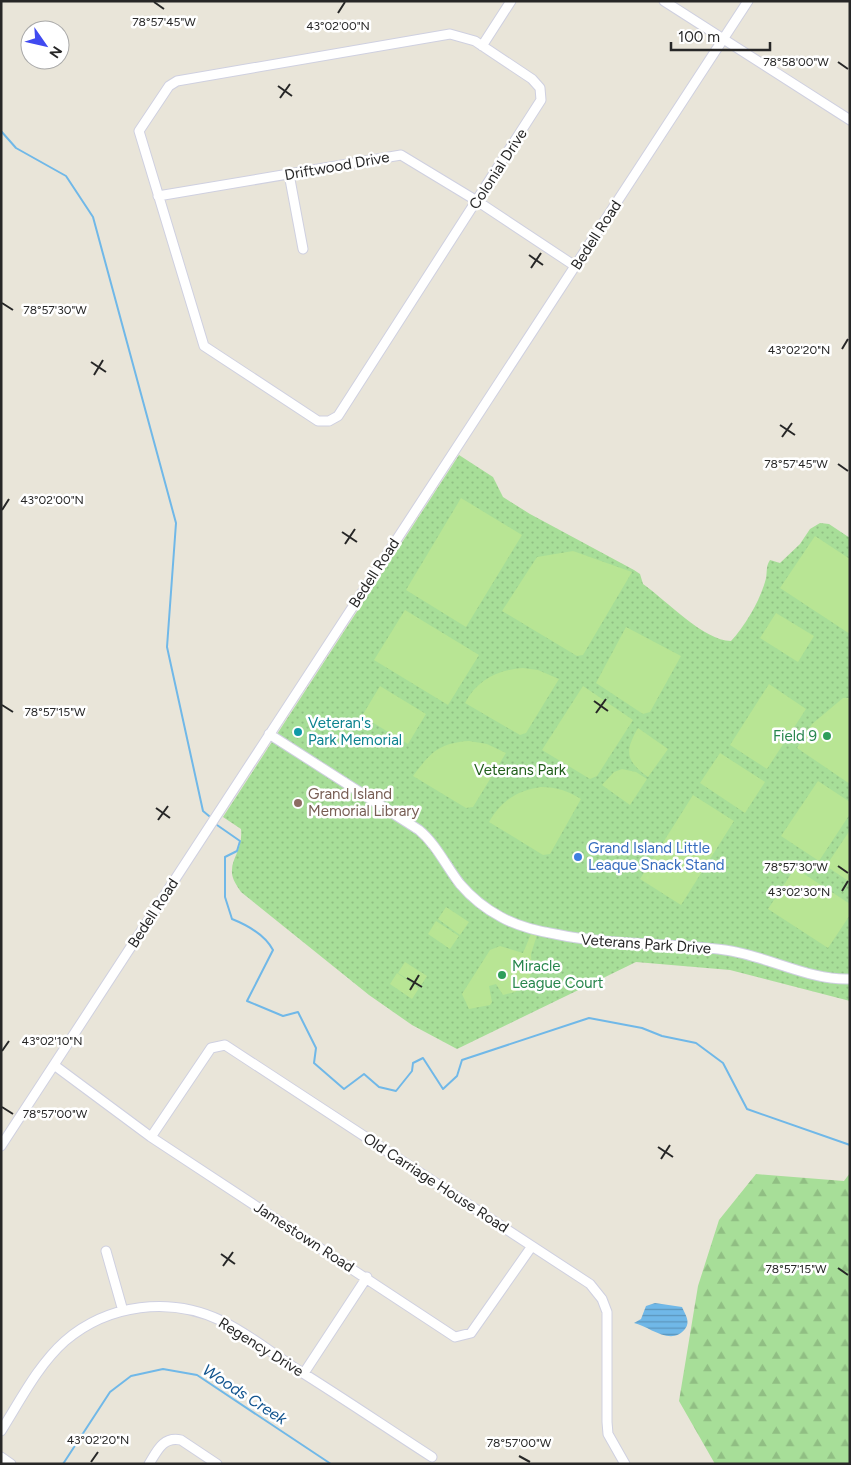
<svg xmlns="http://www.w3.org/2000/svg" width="851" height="1465" font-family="Figtree,sans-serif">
	<defs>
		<pattern id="forest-firs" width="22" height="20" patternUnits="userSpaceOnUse" patternTransform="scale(1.25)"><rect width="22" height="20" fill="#a7de98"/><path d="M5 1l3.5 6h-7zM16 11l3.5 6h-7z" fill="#90be83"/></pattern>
		<pattern id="park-dots" width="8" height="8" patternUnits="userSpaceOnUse" patternTransform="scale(1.25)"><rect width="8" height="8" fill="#a7de98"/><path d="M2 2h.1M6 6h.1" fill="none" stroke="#90be83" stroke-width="1.8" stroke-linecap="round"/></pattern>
		<pattern id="water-rules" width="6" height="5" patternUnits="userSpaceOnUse" patternTransform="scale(1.25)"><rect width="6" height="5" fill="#70b8e8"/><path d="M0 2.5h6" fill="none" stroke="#5c96bc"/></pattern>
	</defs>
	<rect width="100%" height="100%" fill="#e9e5d9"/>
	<path fill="url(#forest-firs)" d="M850 1173V1464H715L679 1401 698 1286 719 1220 756 1174 844 1181Z"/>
	<path fill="url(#park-dots)" d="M459 455 493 477 503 497 530 514 634 570 640 574 643 584C666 600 704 641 731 641 745 626 759 602 765 582 768 574 765 567 770 560L780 563 800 544 810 529 820 523 829 524 850 538V1001L730 970 636 962 457 1049 412 1025 369 995 241 892C237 886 231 878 232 870 232 857 243 849 241 829L223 817Z"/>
	<path fill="#b8e594" d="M461 498 522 535 466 627 406 590Z
		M815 536 850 559V634L780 588Z
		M573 551 632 572 583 655 577 656 502 611 537 557Z
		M405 610 479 655 448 705 374 660Z
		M776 613 814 636 798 662 760 638Z
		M626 627 681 656 650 712 643 714 596 683Z
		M523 668 538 670 559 679 526 733 520 735 465 703C477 680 497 670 523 668Z
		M769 684 806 709 767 769 730 745Z
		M380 686 426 714 408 744 362 716Z
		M583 686 633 720 597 776 590 779 542 750Z
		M843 698H850V784L797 748 812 724Z
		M638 728 668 749 648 777C626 761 624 752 638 728Z
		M469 741 487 744 506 753 473 807 466 808 413 776C431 752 439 743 469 741Z
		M720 753 765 782 745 813 700 783Z
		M622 769 636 772 647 779 630 805 602 785 614 772Z
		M818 781 850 802V814L819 861 781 836Z
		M541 787C557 787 568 791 581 799L550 854 543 855 489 822C501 801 518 790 541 787Z
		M693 795 734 821 681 905 640 879Z
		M850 830V882L826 866Z
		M795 868 850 904V915L828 948 768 909Z
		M446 907 469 922 460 935 438 919Z
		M436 921 459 936 450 949 428 934Z
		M531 934 537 935 531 954 532 971 529 979 515 992 503 995 496 984 489 986 492 1002 490 1005 469 1009 462 994 490 950 500 946 523 953Z
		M405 962 427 976 420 987 398 973Z
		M397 973 419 988 412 999 390 984Z"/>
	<path fill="url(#water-rules)" d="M655 1303 682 1307C685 1314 691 1322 685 1329 671 1347 649 1326 634 1323L641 1319 646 1306Z"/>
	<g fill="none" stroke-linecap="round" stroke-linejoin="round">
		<path stroke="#70b8e8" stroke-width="2" d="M1 131 16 148 66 176 93 217 176 523 167 647 203 811 209 816
			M217 825 240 841 237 851 225 857V897L232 919C247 925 265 935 273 950L247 1001 283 1016 298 1012 316 1048 314 1063 344 1089 364 1074 379 1087 396 1091 412 1071 413 1063 423 1058 443 1089 457 1076 462 1060 589 1018 642 1028 662 1036 696 1043 723 1063 747 1109 850 1145
			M63 1464 110 1392 131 1376 163 1369 197 1375 331 1464"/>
		<g stroke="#cfd0e0" stroke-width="11">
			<path id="minor" d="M664 1 850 120
				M450 34 475 41 532 79 540 88 541 100 338 416 329 421H318L204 346 139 131 169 86 177 81Z
				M482 46 511 1
				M289 174 303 249
				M158 196 401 155 477 201 575 266
				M269 734 419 830C436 844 446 866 460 884 471 897 486 909 501 917 517 926 537 931 555 934 611 946 668 942 725 950 765 955 810 981 850 979
				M54 1065 151 1137 455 1337 471 1333 532 1246
				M151 1137 211 1048 225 1045 590 1284 602 1299 607 1312V1422L608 1434 625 1464
				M1 1146 748 1
				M106 1251 123 1311
				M304 1373 367 1277
				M1 1431C20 1401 38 1365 65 1341 108 1304 170 1296 222 1321 249 1334 273 1354 298 1370 343 1398 387 1428 432 1457
				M1 1457 11 1464
				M149 1464C157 1451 163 1436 181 1440L217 1464"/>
		</g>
		<use href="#minor" stroke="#fff" stroke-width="9"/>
	</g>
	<path fill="none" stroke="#272727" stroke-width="2" d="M154 2 164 9M338 13 345 2M838 62 848 69M278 86 292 96M280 98 290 84M529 255 543 265M531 268 541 253M2 303 13 310M842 349 848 339M91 362 106 372M94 375 103 360M780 425 795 435M782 437 792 423M838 464 848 471M2 510 9 499M342 532 357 542M345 544 355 529M594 701 608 711M2 705 13 712M596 713 606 699M156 808 170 818M158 820 168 806M838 866 848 873M842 891 848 881M407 978 422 987M410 990 419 975M2 1051 9 1041M2 1107 13 1114M658 1147 673 1157M661 1159 670 1145M221 1254 235 1264M223 1266 233 1252M838 1268 848 1275M519 1456 530 1462M91 1462 98 1452"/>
	<circle fill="#0f9aa8" stroke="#fff" stroke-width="2" cx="298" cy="732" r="5"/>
	<g fill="#2e9e5b" stroke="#fff" stroke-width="2">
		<circle cx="827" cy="736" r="5"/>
		<circle cx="502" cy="975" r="5"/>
	</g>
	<circle fill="#8d6e63" stroke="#fff" stroke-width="2" cx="298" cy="803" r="5"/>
	<circle fill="#3f7fe0" stroke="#fff" stroke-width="2" cx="578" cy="857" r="5"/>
	<g text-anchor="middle" stroke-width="5" stroke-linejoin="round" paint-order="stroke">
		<g font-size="15" fill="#272727" stroke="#fff">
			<text transform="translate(337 166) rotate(-10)" y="5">Driftwood Drive</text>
			<text transform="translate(498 169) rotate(-57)" y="5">Colonial Drive</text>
			<text transform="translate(596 235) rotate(-57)" y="5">Bedell Road</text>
			<text transform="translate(374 573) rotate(-57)" y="5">Bedell Road</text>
			<text transform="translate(153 913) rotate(-57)" y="5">Bedell Road</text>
			<text transform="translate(646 944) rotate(4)" y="5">Veterans Park Drive</text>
			<text transform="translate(436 1183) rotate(33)" y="5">Old Carriage House Road</text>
			<text transform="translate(304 1237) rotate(33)" y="5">Jamestown Road</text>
			<text transform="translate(261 1347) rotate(32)" y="5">Regency Drive</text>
		</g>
		<g font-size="15" fill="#0d838f" stroke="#fff" text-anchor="start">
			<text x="308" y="728">Veteran's<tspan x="308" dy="17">Park Memorial</tspan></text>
		</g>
		<g font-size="15" fill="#27864d" stroke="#fff" text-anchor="end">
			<text x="817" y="741">Field 9</text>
			<text x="512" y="971" text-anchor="start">Miracle<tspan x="512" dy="17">League Court</tspan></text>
		</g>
		<g font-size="15" fill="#225f1c" stroke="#fff">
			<text x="520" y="775">Veterans Park</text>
		</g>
		<g font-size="15" fill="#785e54" stroke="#fff" text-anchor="start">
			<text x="308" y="799">Grand Island<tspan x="308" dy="17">Memorial Library</tspan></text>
		</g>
		<g font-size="15" fill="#366cbe" stroke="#fff" text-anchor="start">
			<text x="588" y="853">Grand Island Little<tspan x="588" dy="17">Leaque Snack Stand</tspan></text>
		</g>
		<g font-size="16" font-style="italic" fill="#13558f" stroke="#fff">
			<text transform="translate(245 1394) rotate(33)" y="6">Woods Creek</text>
		</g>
	</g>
	<g font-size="12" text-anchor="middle" fill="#272727" stroke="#fff" stroke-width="5" stroke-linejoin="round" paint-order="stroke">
		<text x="164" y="26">78°57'45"W</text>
		<text x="338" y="30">43°02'00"N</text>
		<text x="796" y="66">78°58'00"W</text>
		<text x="55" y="314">78°57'30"W</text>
		<text x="799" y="354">43°02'20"N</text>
		<text x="796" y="468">78°57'45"W</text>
		<text x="52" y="504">43°02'00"N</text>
		<text x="55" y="716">78°57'15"W</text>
		<text x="796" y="871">78°57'30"W</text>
		<text x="799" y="896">43°02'30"N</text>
		<text x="52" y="1045">43°02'10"N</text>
		<text x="55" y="1118">78°57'00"W</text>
		<text x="796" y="1273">78°57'15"W</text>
		<text x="98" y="1444">43°02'20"N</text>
		<text x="519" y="1447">78°57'00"W</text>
	</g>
	<rect width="851" height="1465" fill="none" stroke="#272727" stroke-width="5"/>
	<g transform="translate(45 45) rotate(124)"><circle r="24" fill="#ffffff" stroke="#a9a9a9"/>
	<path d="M0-4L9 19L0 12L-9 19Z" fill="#404af0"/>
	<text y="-8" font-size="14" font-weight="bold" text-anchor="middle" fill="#272727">N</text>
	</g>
	<path d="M671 42v8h99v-8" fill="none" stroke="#272727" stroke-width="2.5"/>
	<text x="678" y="42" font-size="15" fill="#272727" stroke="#ffffff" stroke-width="4" paint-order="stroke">100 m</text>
</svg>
